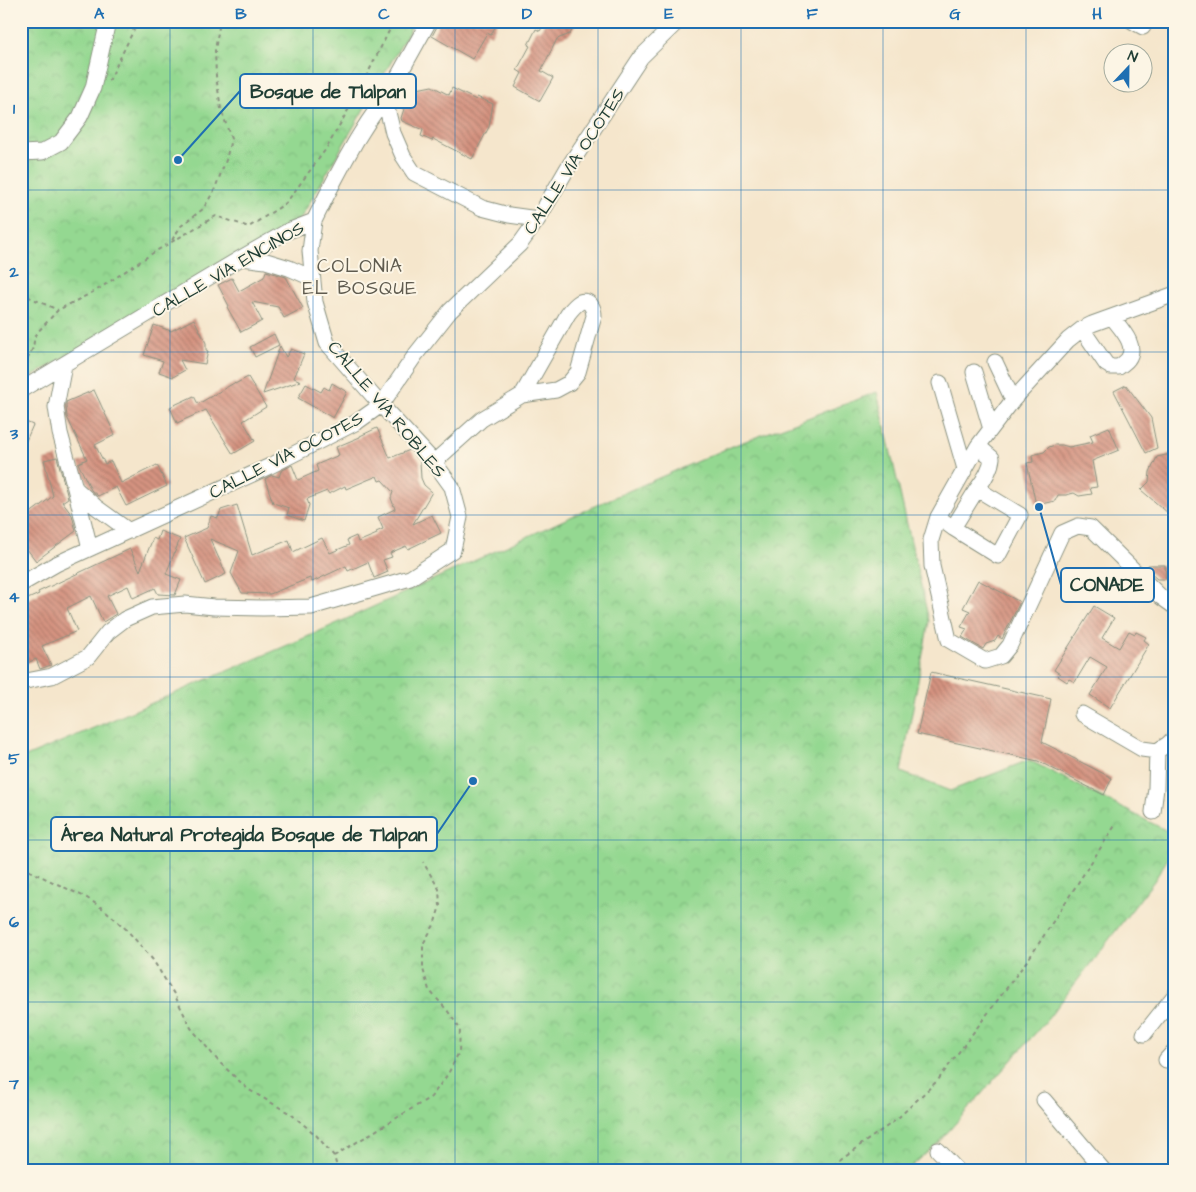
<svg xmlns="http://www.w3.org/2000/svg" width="1196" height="1192" font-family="'Architects Daughter',sans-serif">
	<defs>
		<pattern id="park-crowns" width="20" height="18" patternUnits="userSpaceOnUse" patternTransform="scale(1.25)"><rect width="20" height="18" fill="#94d891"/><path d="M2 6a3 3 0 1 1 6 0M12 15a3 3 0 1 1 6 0" fill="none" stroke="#7fba7e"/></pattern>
		<pattern id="building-back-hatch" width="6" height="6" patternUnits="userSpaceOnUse" patternTransform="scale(1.25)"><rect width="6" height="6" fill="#d59380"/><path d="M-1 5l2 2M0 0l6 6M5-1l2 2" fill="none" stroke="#ac796a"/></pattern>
	</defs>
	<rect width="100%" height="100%" fill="#fcf5e5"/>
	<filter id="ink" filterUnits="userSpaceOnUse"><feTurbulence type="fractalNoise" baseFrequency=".02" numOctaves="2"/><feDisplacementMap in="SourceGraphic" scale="10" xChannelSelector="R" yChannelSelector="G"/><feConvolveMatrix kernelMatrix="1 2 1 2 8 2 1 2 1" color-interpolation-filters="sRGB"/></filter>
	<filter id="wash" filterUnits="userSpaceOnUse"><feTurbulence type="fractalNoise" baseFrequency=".0096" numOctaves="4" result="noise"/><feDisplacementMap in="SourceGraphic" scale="20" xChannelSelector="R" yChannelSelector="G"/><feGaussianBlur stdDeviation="1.12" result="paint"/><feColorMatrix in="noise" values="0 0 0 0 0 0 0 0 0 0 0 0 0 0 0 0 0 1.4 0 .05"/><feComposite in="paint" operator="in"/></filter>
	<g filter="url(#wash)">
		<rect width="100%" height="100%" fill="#f5e6cc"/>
		<path fill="url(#park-crowns)" stroke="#5a8a62" d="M21 21H415L299 221 21 383Z
			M877 392 929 621 901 772 950 791 1029 760 1175 835V847L1154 881 1047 1020 938 1143 906 1171H21V759L309 636 610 499 735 445Z"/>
		<g id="blocks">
			<path fill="url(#building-back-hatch)" d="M440 21H498L491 35 487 33 472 59 432 36Z
				M546 21H577L570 34 557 39 541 71 553 78 540 101 515 87 522 73 517 70 530 46 528 45 536 29 540 31Z
				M432 86 449 95 452 88 476 100 477 97 493 104 489 127 472 159 433 139 432 141 421 136 423 130 402 121 401 118 404 109 398 106 405 95 408 96 412 90Z
				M266 271 286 277 303 308 284 318 278 307 252 302 262 321 241 332 227 307 229 306 218 285 232 278 239 291 264 277Z
				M194 319 206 343V350L208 351 205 364 180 360 185 370 173 377 159 372 163 361 144 355 154 325 171 331Z
				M274 334 279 345 255 357 250 347Z
				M280 346 286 357 291 349 304 354 294 378 301 381 263 394Z
				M248 377 266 407 243 421 255 441 233 454 206 410 177 423 170 407 194 396 198 404 234 383 235 384Z
				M332 383 347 392 333 418 298 398 306 384 321 392 324 387 329 390Z
				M1126 385 1151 418 1157 448 1146 453 1114 391Z
				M94 390 115 435 95 445 105 464 111 461 121 483 157 465 167 486 126 506 116 487 98 496 91 490 78 463 87 459 67 417 66 407V402Z
				M21 420 33 425 21 452Z
				M1109 427 1119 450 1092 461 1097 487 1090 488 1092 494 1079 496 1074 493 1066 495H1058L1055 501 1036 505 1027 463 1033 462 1032 455 1044 452 1049 447 1055 445H1062L1069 447 1093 442 1090 435Z
				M377 428 390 458 410 450 421 462H420L421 478 424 485 432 492 413 524 432 515 441 533 408 549 406 546 390 553 392 557 383 560 388 572 374 578 368 562 348 571 346 566 312 582 310 578 270 594 242 593 231 573 239 551 210 539 226 574 205 584 184 538 207 528 211 516 218 518 221 510 237 505 252 555 289 540 293 552 322 538 330 553 349 545 347 540 356 536 358 542 377 534 376 532 383 529 378 517 395 509 391 498 393 492 382 480 379 481 377 476 346 489 345 486 329 494 327 491 307 499 309 505 304 521 287 515 289 508 273 503 265 479 272 475 279 477 281 471 292 465 298 480 318 471 316 465 339 455 336 447 360 437V436Z
				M1175 453V519L1141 490 1149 482 1150 472 1157 457Z
				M57 457 68 498 62 502 72 515 76 531 36 561 21 541V520L53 496 44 460Z
				M160 531 180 539 166 574 181 580 175 595 158 594 155 588 133 598 128 586 107 596 116 614 103 622 91 596 67 608 77 631 42 646 51 665 40 669 36 659 21 666V602L39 594 38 592 130 549 140 571 153 538 157 540Z
				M1148 565H1165L1166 579H1157L1148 571Z
				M978 580 1020 602 1002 639 998 636 995 641 986 644 983 649 962 637 967 629 961 627 970 611 963 608Z
				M1094 606 1114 618 1102 638 1119 648 1129 631 1135 634 1136 632 1146 637 1144 640 1149 644 1110 708 1090 695 1107 667 1090 657 1075 682 1069 679 1067 682 1058 676 1060 674 1054 670Z
				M931 672 1051 699 1042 742 1112 778 1104 795 1038 761 917 734Z"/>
		</g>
	</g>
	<g filter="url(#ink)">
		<use href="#blocks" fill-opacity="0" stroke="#8a9280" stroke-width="1"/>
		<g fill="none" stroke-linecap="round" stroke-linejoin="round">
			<g stroke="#8a9280" stroke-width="17">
				<path id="minor" d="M1132 21 1143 27
					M385 100 393 133 403 156 414 173 482 208 509 215 538 219
					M21 153 42 152 61 142 80 117 93 88 108 21
					M241 258 266 261 289 268 312 278
					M1175 294 1092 324 1082 329 1068 340 1013 400 978 446 938 517 931 540 932 566 949 640 985 661 1001 656 1010 645 1062 533 1078 526 1091 528 1161 597 1175 607
					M1082 329 1106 364 1111 367H1119C1122 364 1126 362 1128 359 1138 345 1120 328 1112 317
					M995 362 1013 400
					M64 365 56 407 60 433 75 488 96 507 129 531
					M974 372 991 429
					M940 383 965 469
					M21 390 241 258 288 231 314 221C327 194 341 167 356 141 365 127 373 112 385 100L429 21
					M434 462 482 419 522 395 556 390 569 383 578 372 594 316C594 309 590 298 580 302 575 305 571 310 568 314L522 395
					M75 488 90 548
					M938 517 953 528 998 556 1020 515 977 489C984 480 991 469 992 458L978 446
					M953 528 977 489
					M21 584 56 564 270 466 357 422 381 405 416 354 450 311 520 244 538 219 567 169 641 57 678 21
					M21 682 52 676 88 657 108 632 125 619 152 607 185 604 214 607 263 608 311 607 410 578 453 550 460 517 452 487 434 462 381 405 327 343 315 302 310 251 314 221
					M1082 714 1142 749 1157 751 1168 744 1175 737
					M1153 812 1156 788 1157 751
					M1144 1034 1175 995
					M1166 1060 1175 1050
					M1044 1100 1104 1171
					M938 1150 958 1171"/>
			</g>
			<path stroke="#8a9280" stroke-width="2" stroke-dasharray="4 4" stroke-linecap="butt" d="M108 81 110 79 138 21
				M172 240 181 226 203 209 214 191 226 160 231 139 221 109 216 76 215 50 219 27 218 21
				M21 292 31 298 58 310
				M21 364 27 360 33 348 35 335 58 310 97 290 156 251 216 216 249 227 286 203 326 149 360 89 394 21
				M21 867 87 898 105 910 127 930 153 960 174 994 191 1028 219 1062 249 1090 291 1114 316 1135 334 1156 338 1171
				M334 1156 431 1097 448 1074 459 1052 460 1029 447 1010 429 990 423 969V944L434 925 440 906 439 889 423 862
				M828 1171 842 1158 896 1120 938 1080 1032 954 1116 824"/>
			<use href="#minor" stroke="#fff" stroke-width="15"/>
		</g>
	</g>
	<path fill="none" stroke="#1f6fb2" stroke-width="1" stroke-opacity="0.55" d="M170 21V1171M313 21V1171M455 21V1171M598 21V1171M741 21V1171M883 21V1171M1026 21V1171M21 190H1175M21 352H1175M21 515H1175M21 677H1175M21 840H1175M21 1002H1175"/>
	<g text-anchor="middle" stroke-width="4" stroke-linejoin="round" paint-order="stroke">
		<g font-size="18" fill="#1f3d34" stroke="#fcf5e5">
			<text transform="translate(574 161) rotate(-57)" y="6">CALLE VÍA OCOTES</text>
			<text transform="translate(228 269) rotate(-30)" y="6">CALLE VÍA ENCINOS</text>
			<text transform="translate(387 409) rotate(50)" y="6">CALLE VÍA ROBLES</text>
			<text transform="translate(286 455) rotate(-27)" y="6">CALLE VÍA OCOTES</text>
		</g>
		<g font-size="19" letter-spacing="1" fill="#5f5b4f" stroke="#fcf5e5">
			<text x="360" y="272">COLONIA<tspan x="360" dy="22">EL BOSQUE</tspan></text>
		</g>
	</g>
	<path fill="none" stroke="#1f6fb2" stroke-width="2" d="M178 160L240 91M1039 507L1061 585M473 781L437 834"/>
	<g fill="#1f6fb2" stroke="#fcf5e5" stroke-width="2">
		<circle cx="178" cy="160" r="5"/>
		<circle cx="1039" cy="507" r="5"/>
		<circle cx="473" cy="781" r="5"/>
	</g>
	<g fill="#fcf5e5" stroke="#1f6fb2" stroke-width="2">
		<rect x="240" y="74" width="176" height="34" rx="5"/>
		<rect x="1061" y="568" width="93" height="34" rx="5"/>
		<rect x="51" y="817" width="386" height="34" rx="5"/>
	</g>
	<g font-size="19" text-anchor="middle" font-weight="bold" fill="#1f3d34">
		<text x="328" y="98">Bosque de Tlalpan</text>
		<text x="1107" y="591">CONADE</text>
		<text x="244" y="841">Área Natural Protegida Bosque de Tlalpan</text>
	</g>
	<rect width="1196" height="1192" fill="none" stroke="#fcf5e5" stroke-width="55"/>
	<g transform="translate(1128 68) rotate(22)"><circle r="24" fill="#fcf5e5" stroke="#a4ab9e"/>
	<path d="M0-4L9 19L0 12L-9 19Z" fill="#1f6fb2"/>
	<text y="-8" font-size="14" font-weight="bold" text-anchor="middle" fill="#1f3d34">N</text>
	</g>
	<rect x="28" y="28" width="1140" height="1136" fill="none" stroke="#1f6fb2" stroke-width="2"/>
	<g font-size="16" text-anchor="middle" font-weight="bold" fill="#1f6fb2">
		<text x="99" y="19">A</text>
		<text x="241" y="19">B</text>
		<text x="384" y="19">C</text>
		<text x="527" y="19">D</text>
		<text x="669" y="19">E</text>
		<text x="812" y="19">F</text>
		<text x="955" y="19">G</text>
		<text x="1097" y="19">H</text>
		<text x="14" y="114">1</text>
		<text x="14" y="277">2</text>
		<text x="14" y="439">3</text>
		<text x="14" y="602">4</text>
		<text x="14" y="764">5</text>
		<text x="14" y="927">6</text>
		<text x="14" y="1089">7</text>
	</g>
</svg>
